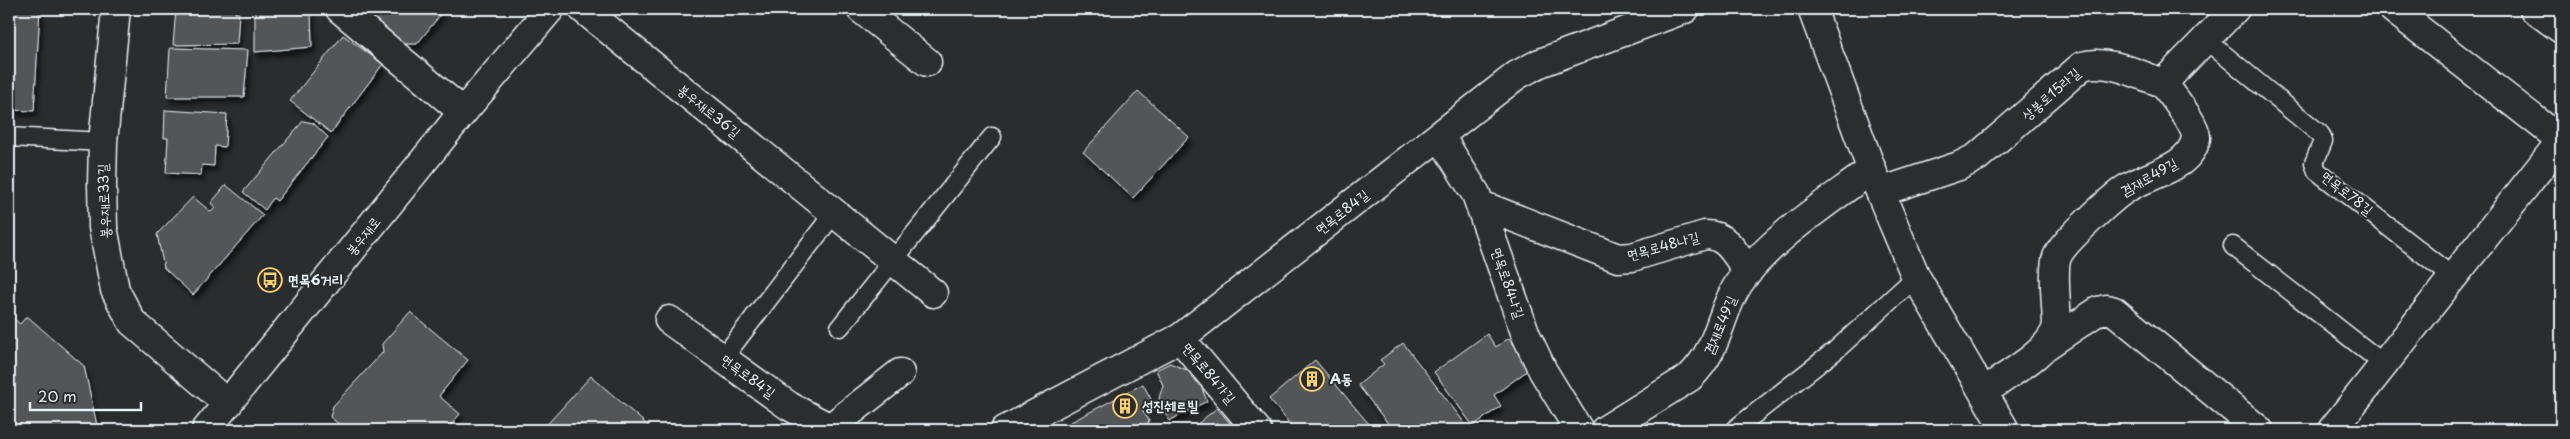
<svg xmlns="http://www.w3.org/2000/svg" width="2570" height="439" font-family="'Playpen Sans','Poor Story',sans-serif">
	<defs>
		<filter id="shadow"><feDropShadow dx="3" dy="5.5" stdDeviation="2.5" flood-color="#0009"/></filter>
	</defs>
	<rect width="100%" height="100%" fill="#2a2d2e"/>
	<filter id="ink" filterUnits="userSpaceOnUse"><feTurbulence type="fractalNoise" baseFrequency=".02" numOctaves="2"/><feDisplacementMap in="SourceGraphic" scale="10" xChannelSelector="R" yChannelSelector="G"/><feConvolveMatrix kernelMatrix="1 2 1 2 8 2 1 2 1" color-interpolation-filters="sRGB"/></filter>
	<g filter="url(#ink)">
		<path fill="#535759" stroke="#e8f1f8" filter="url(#shadow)" d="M9 9H40L34 111 9 110Z
			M176 9H236L235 13H239L237 44 173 45Z
			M255 9H311L312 47 255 52Z
			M358 9H445L417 44H402Z
			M343 35 383 64 331 133 290 101Z
			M170 48 248 50 244 97H167Z
			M1138 91 1189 137 1133 198 1083 152Z
			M165 110 227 114 225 147 215 146 214 166 202 165 201 175 166 173 168 138H164Z
			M303 121 313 123 328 137 277 201 273 198 265 210 243 192Z
			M226 185 263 215 193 295 164 268 157 234 193 197 211 212 215 208 211 203Z
			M410 312 468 360 439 396 460 414 447 430H346L330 417 333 406 383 352 382 344Z
			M27 316 84 366 98 430H16L9 424V323L13 318 20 324Z
			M1487 334 1496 347 1509 338 1531 368 1494 395 1501 406 1473 426 1434 372Z
			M1403 343 1470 430H1393L1358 385 1384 364 1380 360Z
			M1315 360 1374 430H1295L1269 399Z
			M1170 363 1196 374 1207 401 1169 421 1159 398 1163 385 1156 370Z
			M591 376 653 430H542Z
			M1143 384 1153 403 1142 409 1149 421 1145 430H1056Z
			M1217 408 1236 430H1190Z"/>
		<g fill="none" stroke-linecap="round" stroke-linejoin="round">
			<g stroke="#e8f1f8" stroke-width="21">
				<path id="lane" d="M2205 39 2320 134 2323 141 2314 163 2317 171 2454 278
					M9 137 103 142
					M2233 246 2385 365
					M840 327 992 137
					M723 358 834 213
					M1734 430 1836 350 1916 277"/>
			</g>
			<g stroke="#e8f1f8" stroke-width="31">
				<path id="street" d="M340 9 463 112
					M583 9 933 293
					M861 9 927 62
					M1812 9 1880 192 1916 277 2005 430
					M2393 9 2561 140
					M2534 9 2561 29
					M1440 136 1476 194 1526 335 1543 371 1579 430
					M1880 192 1959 166 1977 157 2082 66C2108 58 2139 75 2163 83L2235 9
					M1481 205 1618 258 1632 257 1705 235C1727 234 1736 255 1748 272
					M669 320 789 406 830 428
					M1180 338 1257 430
					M2046 346 2098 311 2107 309 2114 311 2259 430
					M1983 392C2005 376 2051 352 2057 326 2057 310 2052 270 2057 257 2062 243 2113 197 2127 188 2149 174 2190 169 2196 138 2198 127 2171 94 2163 83
					M833 430 830 428 900 373
					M1005 430 1180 338 1517 75 1540 63 1685 9
					M1605 430 1690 377C1721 347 1718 315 1739 283 1770 238 1829 202 1872 169
					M2332 430 2561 141"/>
			</g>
			<g stroke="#e8f1f8" stroke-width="31">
				<path id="secondary" d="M116 9 103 142 102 185 103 227 115 290 132 322 228 404
					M206 430 463 112 550 9"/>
			</g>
			<use href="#lane" stroke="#2a2d2e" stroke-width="18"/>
			<use href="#street" stroke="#2a2d2e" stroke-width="28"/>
			<use href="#secondary" stroke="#2a2d2e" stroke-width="28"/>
		</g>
	</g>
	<defs>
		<g id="bus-ring" transform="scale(1.25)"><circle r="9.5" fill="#2a2d2e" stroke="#ffd166" stroke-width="1.5"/><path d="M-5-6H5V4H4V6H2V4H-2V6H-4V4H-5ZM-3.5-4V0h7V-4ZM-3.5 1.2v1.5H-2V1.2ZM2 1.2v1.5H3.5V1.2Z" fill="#ffd166"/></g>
		<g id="building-ring" transform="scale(1.25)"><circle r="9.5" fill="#2a2d2e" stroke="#ffd166" stroke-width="1.5"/><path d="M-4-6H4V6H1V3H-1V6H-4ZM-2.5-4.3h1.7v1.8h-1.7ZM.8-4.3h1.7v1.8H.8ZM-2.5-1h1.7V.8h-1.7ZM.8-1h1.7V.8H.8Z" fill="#ffd166"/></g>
	</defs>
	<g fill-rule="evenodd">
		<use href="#bus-ring" x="270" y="280"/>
		<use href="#building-ring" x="1312" y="379"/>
		<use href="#building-ring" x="1125" y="406"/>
	</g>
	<g text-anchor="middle" stroke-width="4" stroke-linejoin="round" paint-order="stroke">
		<g font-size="14" fill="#e8f1f8" stroke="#2a2d2e">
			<text transform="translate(2051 94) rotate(-41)" y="5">상봉로15라길</text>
			<text transform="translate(709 111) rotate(39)" y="5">봉우재로36길</text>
			<text transform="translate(2149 177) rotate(-29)" y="5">겸재로49길</text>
			<text transform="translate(2347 193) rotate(38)" y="5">면목로78길</text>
			<text transform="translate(104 201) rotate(-92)" y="5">봉우재로33길</text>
			<text transform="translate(1342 212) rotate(-38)" y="5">면목로84길</text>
			<text transform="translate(363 236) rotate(-51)" y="5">봉우재로</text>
			<text transform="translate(1663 246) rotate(-15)" y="5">면목로48나길</text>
			<text transform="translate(1508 283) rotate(71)" y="5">면목로84나길</text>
			<text transform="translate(1720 325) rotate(-67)" y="5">겸재로49길</text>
			<text transform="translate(1209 373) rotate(50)" y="5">면목로84가길</text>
			<text transform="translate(748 376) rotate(36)" y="5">면목로84길</text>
		</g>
		<g font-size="14" font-weight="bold" fill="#e8f1f8" stroke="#2a2d2e" text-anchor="start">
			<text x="288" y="285">면목6거리</text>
			<text x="1330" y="384">A동</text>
			<text x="1142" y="411">성진쉐르빌</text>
		</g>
	</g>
	<rect width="2570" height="439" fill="none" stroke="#2a2d2e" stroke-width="30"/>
	<rect x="15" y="15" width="2540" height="409" fill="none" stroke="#e8f1f8" stroke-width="2" filter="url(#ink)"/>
	<path d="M30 402v8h111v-8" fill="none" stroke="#e8f1f8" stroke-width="2.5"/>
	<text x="38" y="402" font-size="15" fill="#e8f1f8" stroke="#2a2d2e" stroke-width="4" paint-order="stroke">20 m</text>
</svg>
